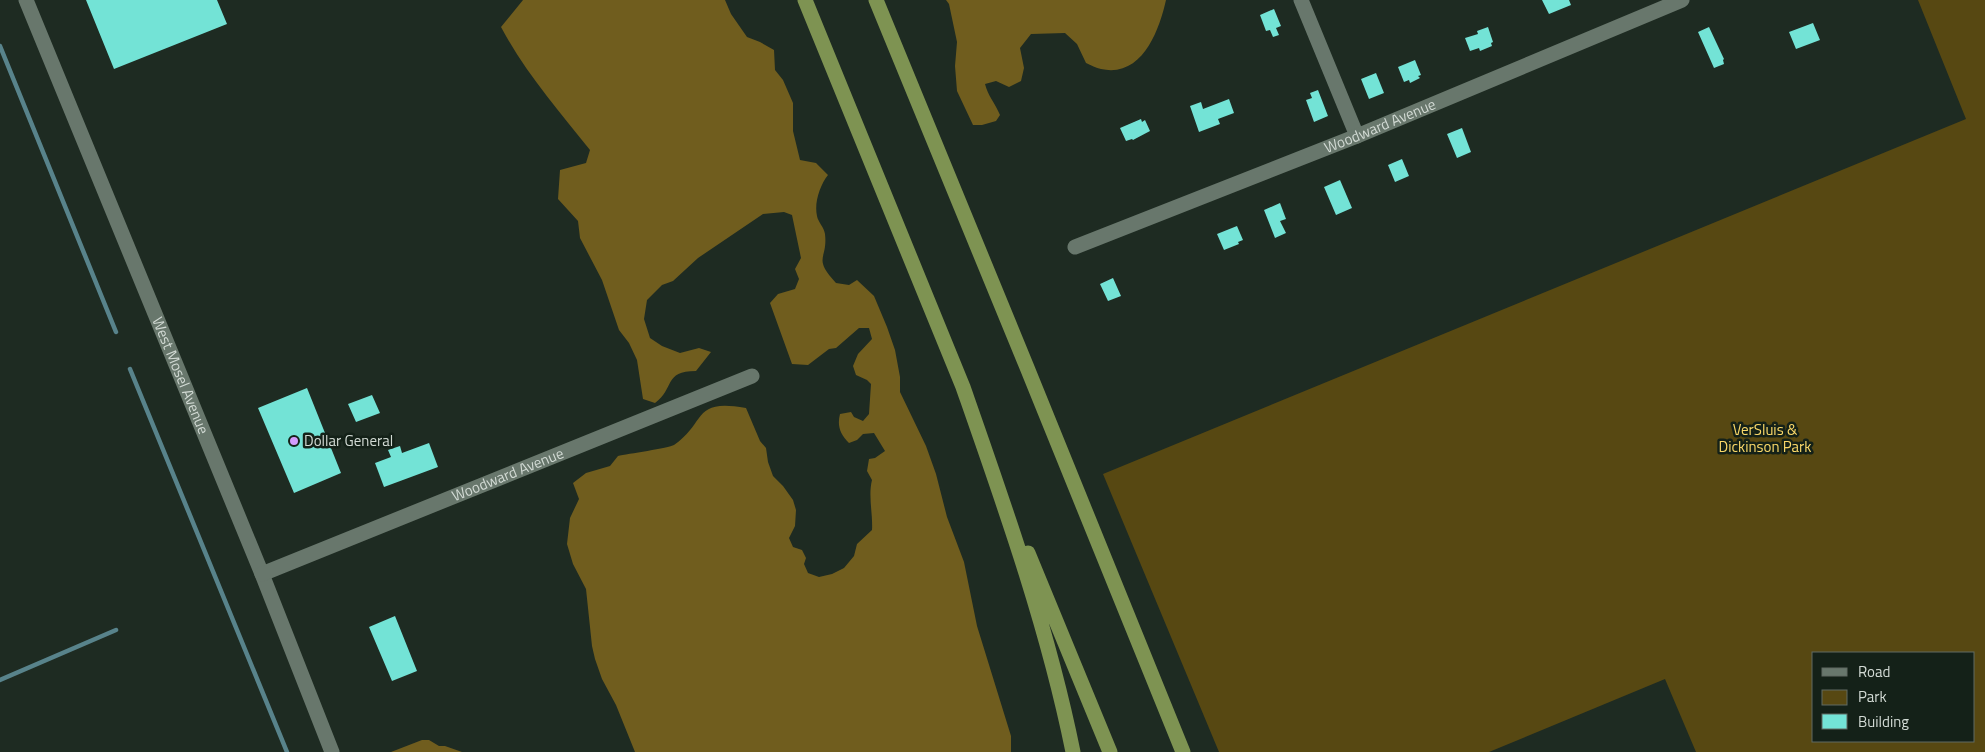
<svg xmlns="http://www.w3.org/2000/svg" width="1985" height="752" font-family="'Titillium Web',sans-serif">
	<rect width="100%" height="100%" fill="#1e2b22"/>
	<path fill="#574812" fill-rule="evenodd" d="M1918 0H1985V752H1696L1665 679 1489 752H1219L1103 474 1966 119ZM1814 653H1974V741H1814Z"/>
	<path fill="#705d1e" d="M523 0H725L731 14 747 37 760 42 774 50 775 70 783 80 793 103V131L800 160 816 163 828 175C820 185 814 203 817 216 818 222 824 227 825 234 828 260 812 257 836 283L849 285 857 280 874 296 887 327 895 350 900 377V392L926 446 936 474 947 517 964 562 977 626 1011 736V752H635L616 705 602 679 595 659 592 646 586 589 573 564 567 544 570 518 579 499 573 483 586 473 610 466 618 456C627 454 669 448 674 445 707 422 692 398 746 408L760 441 766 448 768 462 773 476 783 486 793 500 796 510 795 526 789 538 793 547 802 550 806 558 804 564 808 573 819 577 832 574 844 568 854 556 857 544 872 530C873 514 868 496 872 480L867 471 869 459 875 458 885 451 874 433 863 434 857 440 849 443C840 434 837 426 840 414L851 412 854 417 863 421 869 414 871 384 867 380 856 375 853 366 858 354 872 339 869 328H859L836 348 829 349 808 365 792 364 770 303 778 294 795 289 799 279 795 269 801 258 792 215 784 212 763 214 698 258 673 281 662 285 647 300 644 319 650 338 662 346 680 353 699 348 711 352 696 371C663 371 675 389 655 403L643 399 637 360 629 343 619 330 602 280 580 238 578 221 558 199 560 170 586 163 590 150C558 110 525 72 501 27Z
		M946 0H1166C1159 31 1142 78 1101 69 1096 68 1091 65 1086 63L1077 44 1065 33 1031 34 1020 48 1024 68 1021 81 1009 87 996 81 985 84C988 96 995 103 1000 115L996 121 982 125H973L957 91 955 66 957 42 949 4Z
		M422 740H429L439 746H445L462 752H391Z"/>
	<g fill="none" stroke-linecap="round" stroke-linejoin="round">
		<path stroke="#58838b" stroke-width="4.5" d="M0 46 116 332
			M130 369 287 752
			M0 680 116 630"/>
	</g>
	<path fill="#73e3d6" d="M86 0H217L227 24 114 69Z
		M1542 0H1569L1571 5 1549 14Z
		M1274 9 1281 26 1276 28 1279 35 1273 37 1270 30 1266 31 1260 15Z
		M1813 23 1820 40 1796 49 1789 32Z
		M1488 27 1493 42 1491 43 1492 46 1480 51 1479 48 1470 51 1465 38 1478 34 1477 31Z
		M1709 27 1724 59 1723 60 1724 64 1714 68 1698 32Z
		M1415 60 1421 75 1418 76 1420 78 1410 83 1409 80 1404 82 1398 67Z
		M1376 73 1384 93 1369 99 1361 79Z
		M1318 90 1328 116 1314 122 1306 100 1312 98 1310 93Z
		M1229 99 1234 113 1218 119 1220 124 1199 132 1190 106 1201 102 1203 109Z
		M1141 119 1142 122 1145 120 1150 131 1133 140 1132 139 1126 141 1120 128Z
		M1462 128 1471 152 1457 158 1447 134Z
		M1402 159 1409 176 1395 182 1388 165Z
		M1340 180 1352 208 1336 215 1324 187Z
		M1280 203 1286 219 1280 221 1286 233 1275 238 1264 210Z
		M1237 226 1243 240 1238 242 1239 244 1224 250 1217 234Z
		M1113 278 1121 296 1108 301 1100 284Z
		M307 388 341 473 294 493 258 408Z
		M372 395 380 413 356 422 348 404Z
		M429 443 438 467 384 487 375 463 391 457 388 450 400 446 402 453Z
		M395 616 417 671 392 681 369 627Z"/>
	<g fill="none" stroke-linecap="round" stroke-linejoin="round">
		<g stroke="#68776c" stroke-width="15">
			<path id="s1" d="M26 0 262 574 332 752"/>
			<path d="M1301 0 1357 136"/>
			<path id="s2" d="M1075 247 1357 136 1682 0"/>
			<path id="s3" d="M262 574 752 376"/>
		</g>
		<path stroke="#7e9352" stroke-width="15" d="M805 0 963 387C1005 507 1048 628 1073 752
			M876 0 1026 365 1183 752
			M1028 553 1110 752"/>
	</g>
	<circle fill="#d39cfd" stroke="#142118" stroke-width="2" cx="294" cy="441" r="5"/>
	<g text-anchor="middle" stroke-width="5" stroke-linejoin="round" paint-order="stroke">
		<g font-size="15" fill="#d2dad4" stroke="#142118">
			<text dy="5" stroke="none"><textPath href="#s2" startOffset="328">Woodward Avenue</textPath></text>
			<text dy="5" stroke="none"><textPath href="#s1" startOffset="406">West Mosel Avenue</textPath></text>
			<text dy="5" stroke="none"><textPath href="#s3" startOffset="265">Woodward Avenue</textPath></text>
		</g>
		<g font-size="15" fill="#fbd969" stroke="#142118">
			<text x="1765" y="435">VerSluis &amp;<tspan x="1765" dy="17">Dickinson Park</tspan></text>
		</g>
		<g font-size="15" fill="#d2dad4" stroke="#142118" text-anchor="start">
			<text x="304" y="446">Dollar General</text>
		</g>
	</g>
	<rect x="1812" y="652" width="162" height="90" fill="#142118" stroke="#606b63"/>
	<rect x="1822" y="668" width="25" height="8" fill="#68776c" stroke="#606b63"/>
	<text x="1858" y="677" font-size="15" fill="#d2dad4">Road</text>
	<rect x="1822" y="690" width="25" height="15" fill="#574812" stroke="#606b63"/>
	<text x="1858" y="702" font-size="15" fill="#d2dad4">Park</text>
	<rect x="1822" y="714" width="25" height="15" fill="#73e3d6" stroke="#606b63"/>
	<text x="1858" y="727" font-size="15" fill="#d2dad4">Building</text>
</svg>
